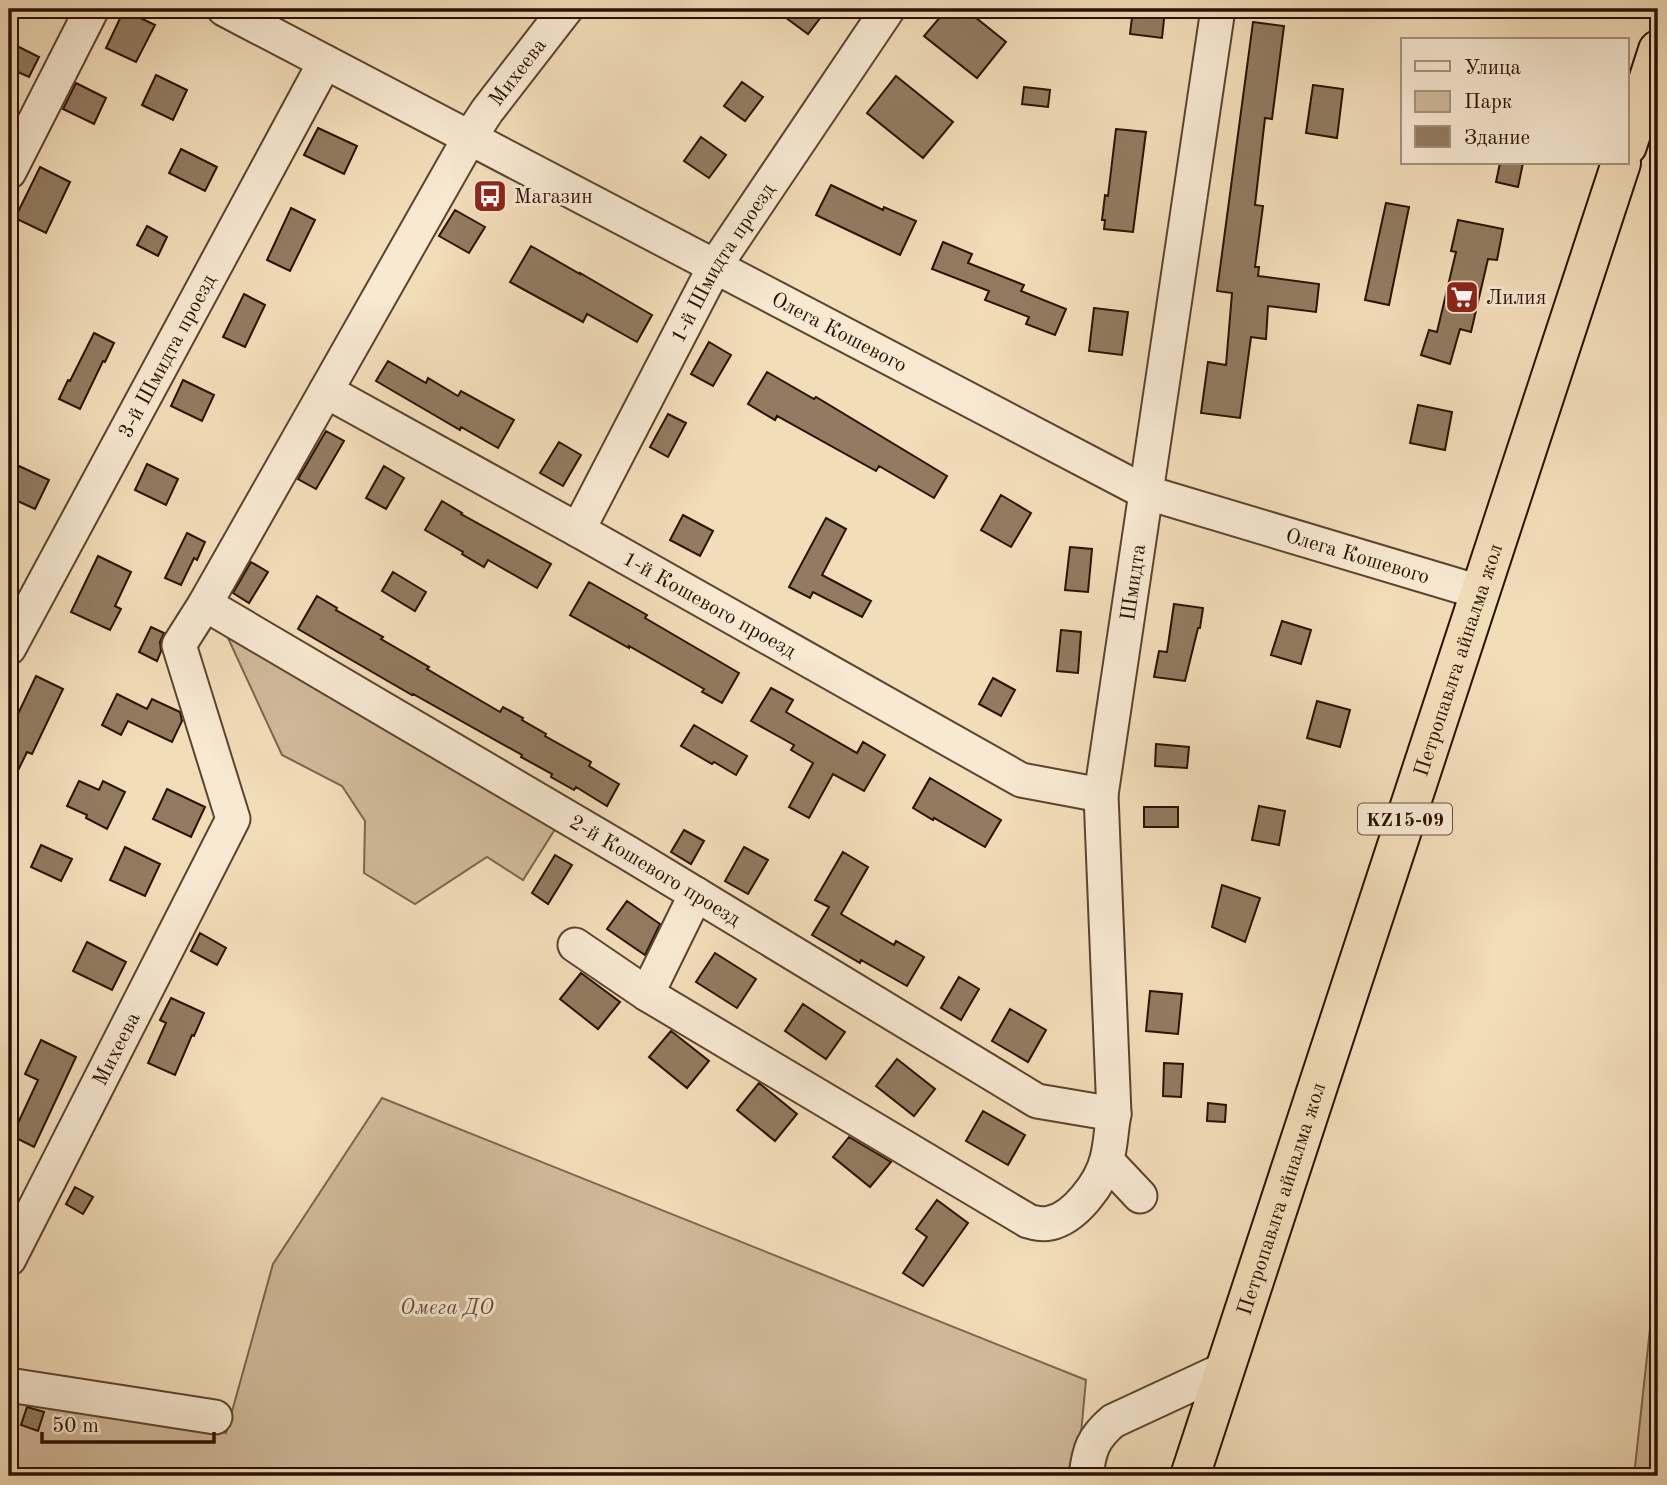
<svg xmlns="http://www.w3.org/2000/svg" width="1667" height="1485" font-family="'Old Standard TT',serif">
	<rect width="100%" height="100%" fill="#f2ddb9"/>
	<filter id="stains"><feTurbulence type="fractalNoise" baseFrequency=".00286" numOctaves="4"/><feColorMatrix values="0 0 0 0 .2 0 0 0 0 .09 0 0 0 0 .02 0 0 0 .5 -.17"/></filter>
	<radialGradient id="worn" r=".72"><stop offset=".6" stop-color="#630" stop-opacity="0"/><stop offset="1" stop-color="#630" stop-opacity=".3"/></radialGradient>
	<path fill="#d0ba9a" stroke="#7e654d" stroke-width="2" d="M222 625 557 826 523 880 487 857 415 904 364 873 365 821 342 786 282 755Z
		M382 1098 1086 1380 1077 1476H9V1396L226 1433 273 1264Z
		M1658 1305V1476H1634L1650 1329Z"/>
	<path fill="#927b60" stroke="#2b1000" stroke-width="2" d="M774 9H827L808 34Z
		M947 9H965L1006 42 977 78 924 36Z
		M1133 9 1165 10 1162 38 1130 34Z
		M124 10 155 25 136 62 106 48Z
		M1253 22 1284 26 1272 119 1265 118 1255 205 1263 206 1255 267H1259L1258 276 1319 284 1316 312 1268 306 1266 339 1251 337 1240 418 1201 413 1208 362 1226 365 1232 293 1217 291Z
		M9 42 39 57 29 77 9 68Z
		M156 75 187 90 173 120 142 105Z
		M896 76 953 122 923 158 867 113Z
		M742 82 763 97 745 121 724 106Z
		M76 83 106 98 94 124 63 109Z
		M1313 85 1343 89 1337 138 1306 133Z
		M1024 87 1050 90 1048 107 1022 104Z
		M318 128 357 146 344 174 304 155Z
		M1116 129 1146 132 1133 232 1104 229 1105 220H1102L1105 195 1108 196Z
		M701 137 726 155 709 178 684 161Z
		M181 149 217 167 205 191 169 173Z
		M1500 163H1523L1518 187 1496 182Z
		M40 167 70 182 46 233 15 218Z
		M831 185 883 210 884 207 916 221 900 255 816 215Z
		M1386 203 1409 207 1389 305 1365 300Z
		M291 208 315 220 290 271 267 260Z
		M455 210 485 227 469 253 439 236Z
		M1458 220 1503 229 1497 260 1488 259 1471 332 1460 329 1450 364 1421 355 1429 330 1437 332 1456 252 1451 251Z
		M147 226 167 237 158 256 137 245Z
		M943 242 972 254 968 263 1024 285 1021 291 1066 309 1055 335 1026 324 1029 317 985 300 989 291 932 269Z
		M531 246 580 274V273L652 315 637 342 587 314 583 322 510 282Z
		M244 294 265 305 245 347 223 337Z
		M1094 308 1128 312 1122 355 1089 351Z
		M94 333 114 343 105 362 103 361 80 409 59 399 68 380 70 381Z
		M709 342 731 355 713 386 691 374Z
		M388 361 426 383 428 378 458 396 461 391 514 420 498 448 461 427 460 430 376 381Z
		M767 372 814 399 816 397 947 476 934 498 879 466 876 471 777 416 775 420 748 404Z
		M183 380 214 395 202 421 171 406Z
		M1418 405 1452 412 1445 450 1410 443Z
		M668 414 686 423 668 457 650 447Z
		M326 431 344 441 316 489 298 479Z
		M559 442 581 455 563 486 540 473Z
		M147 464 178 479 166 505 135 490Z
		M19 466 49 480 35 509 9 497V488Z
		M384 466 404 478 386 509 366 498Z
		M1001 495 1031 513 1011 547 981 530Z
		M442 501 462 513 461 514 551 564 537 588 488 560 484 567 462 554 463 552 425 530Z
		M683 515 713 531 700 556 670 540Z
		M826 518 846 529 822 575 871 601 862 617 813 592 810 598 789 587Z
		M187 533 205 542 197 560 194 558 181 585 165 578Z
		M1070 547 1092 549 1088 592 1065 590Z
		M98 556 131 572 115 606 121 609 110 630 71 612Z
		M251 562 268 572 249 603 233 593Z
		M393 572 426 592 415 611 382 591Z
		M589 582 647 615 645 618 739 673 722 703 702 692 704 689 629 646V648L570 615Z
		M317 596 337 608 336 610 383 637 381 639 429 667 427 669 500 712 503 707 523 718 522 720 546 734 545 736 591 762 589 766 619 784 607 806 576 787 574 790 551 777 552 774 521 757 522 755 413 694 412 695 298 629Z
		M1174 604 1203 608 1200 628H1198L1185 681 1154 677 1159 651 1167 652Z
		M1282 621 1311 630 1301 664 1271 655Z
		M151 627 164 633 160 642 161 651 157 661 139 652Z
		M1061 630 1081 632 1078 673 1057 671Z
		M36 676 63 689 32 754 27 752 9 789V725L14 714 17 716Z
		M993 678 1015 690 1001 716 979 704Z
		M771 688 793 700 786 712 857 753 863 742 885 755 864 791 833 774 809 818 789 807 813 763 791 750 794 745 751 721Z
		M117 694 147 709 152 699 180 712 182 721 172 742 128 721 121 735 102 725Z
		M1317 701 1350 710 1340 747 1307 738Z
		M694 725 747 756 736 775 714 762 712 764 681 746Z
		M1156 744 1189 747 1187 768 1155 766Z
		M930 778 1001 820 985 847 934 818 933 820 913 808Z
		M79 781 99 790 103 781 125 792 107 829 86 818 87 815 67 806Z
		M167 789 205 807 191 837 153 819Z
		M1259 806 1285 811 1279 845 1252 840Z
		M1144 807H1178V827H1144Z
		M684 830 704 841 691 864 671 852Z
		M41 845 72 859 61 881 31 867Z
		M125 847 160 864 145 896 110 880Z
		M744 847 768 860 748 894 725 881Z
		M843 852 868 867 841 914 894 945 896 941 924 957 907 986 861 960 860 963 812 935 829 907 815 900Z
		M555 855 572 865 548 904 532 893Z
		M1222 885 1260 898 1245 942 1212 927Z
		M627 901 660 924 645 955 607 929Z
		M200 933 226 948 217 965 191 951Z
		M87 942 126 962 112 990 73 971Z
		M715 953 756 979 737 1008 696 982Z
		M581 973 620 1002 598 1029 560 999Z
		M959 977 979 989 961 1020 941 1008Z
		M1150 991 1182 994 1178 1034 1146 1031Z
		M171 998 204 1013 194 1036 192 1035 175 1075 148 1063 166 1023 160 1020Z
		M803 1004 845 1032 826 1059 785 1031Z
		M1010 1009 1046 1030 1028 1062 992 1041Z
		M671 1031 709 1061 687 1088 649 1057Z
		M41 1040 76 1057 34 1147 12 1136 38 1080 25 1074Z
		M897 1059 935 1089 914 1116 876 1086Z
		M1164 1063 1183 1064 1181 1097 1163 1096Z
		M759 1083 797 1114 775 1141 737 1110Z
		M1208 1103 1226 1105 1225 1122 1207 1121Z
		M983 1111 1025 1135 1008 1165 966 1141Z
		M849 1137 891 1162 870 1187 833 1157Z
		M75 1187 93 1197 83 1214 66 1204Z
		M937 1200 968 1223 923 1286 903 1273 927 1237 916 1229Z
		M27 1407 44 1412 38 1431 21 1425Z"/>
	<g fill="none" stroke-linecap="round" stroke-linejoin="round">
		<g stroke="#5d432e" stroke-width="37">
			<g id="minor">
				<path id="s1" d="M224 9 1145 492 1479 592"/>
				<path d="M9 172 92 9"/>
				<path id="s2" d="M326 391 578 530 1021 780 1101 795"/>
				<path id="s3" d="M578 530 715 266 888 9"/>
				<path id="s4" d="M205 604 628 853 1037 1101 1114 1114"/>
				<path id="s5" d="M9 648 325 62"/>
				<path id="s6" d="M575 945 647 994 1028 1221C1035 1223 1042 1225 1050 1223 1075 1218 1101 1183 1107 1159 1111 1144 1111 1129 1114 1114L1101 795 1218 9"/>
				<path d="M647 994 696 894"/>
				<path d="M1107 1161 1140 1196"/>
				<path id="s7" d="M9 1259 233 819 179 645 205 604 470 137 487 111 566 9"/>
				<path d="M9 1385 215 1417"/>
				<path d="M1086 1476C1089 1450 1093 1438 1113 1421L1225 1369"/>
			</g>
		</g>
		<g stroke="#2b1000" stroke-width="42">
			<g id="highway">
				<path d="M1627 146 1658 50"/>
				<path id="s8" d="M1190 1476 1621 163"/>
			</g>
		</g>
		<use href="#minor" stroke="#f7e9d2" stroke-width="33"/>
		<use href="#highway" stroke="#f2ddb9" stroke-width="38"/>
	</g>
	<defs>
		<g id="bus-square" transform="scale(1.75)"><rect x="-9" y="-9" width="18" height="18" rx="4" fill="#8f2418" stroke="#f7e9d2"/><path d="M-5-6H5V4H4V6H2V4H-2V6H-4V4H-5ZM-3.5-4V0h7V-4ZM-3.5 1.2v1.5H-2V1.2ZM2 1.2v1.5H3.5V1.2Z" fill="#fff"/></g>
		<g id="supermarket-square" transform="scale(1.75)"><rect x="-9" y="-9" width="18" height="18" rx="4" fill="#8f2418" stroke="#f7e9d2"/><path d="M-6-5.5h2.5l.6 2H6L4.5 2H-2.5L-4.4-4H-6ZM-1.5 3.2a1.3 1.3 0 1 0 .1 0ZM3 3.2a1.3 1.3 0 1 0 .1 0Z" fill="#fff"/></g>
	</defs>
	<g fill-rule="evenodd">
		<use href="#bus-square" x="490" y="196"/>
		<use href="#supermarket-square" x="1462" y="297"/>
	</g>
	<g text-anchor="middle" stroke-width="6" stroke-linejoin="round" paint-order="stroke">
		<rect fill="#f7e9d2" stroke="#68513f" stroke-width="2" x="1358" y="803.5" width="94" height="31" rx="5"/>
		<g font-size="19" font-weight="bold" fill="#2b1000">
			<text x="1405" y="826">KZ15-09</text>
		</g>
		<g font-size="21" fill="#2b1000" stroke="#f7e9d2">
			<text dy="7" stroke="none"><textPath href="#s7" startOffset="1342">Михеева</textPath></text>
			<text dy="7" stroke="none"><textPath href="#s3" startOffset="304">1-й Шмидта проезд</textPath></text>
			<text dy="7" stroke="none"><textPath href="#s1" startOffset="695">Олега Кошевого</textPath></text>
			<text dy="7" stroke="none"><textPath href="#s5" startOffset="332">3-й Шмидта проезд</textPath></text>
			<text dy="7" stroke="none"><textPath href="#s1" startOffset="1262">Олега Кошевого</textPath></text>
			<text dy="7" stroke="none"><textPath href="#s6" startOffset="1222">Шмидта</textPath></text>
			<text dy="7" stroke="none"><textPath href="#s2" startOffset="439">1-й Кошевого проезд</textPath></text>
			<text dy="7" stroke="none"><textPath href="#s8" startOffset="859">Петропавлға айналма жол</textPath></text>
			<text dy="7" stroke="none"><textPath href="#s4" startOffset="523">2-й Кошевого проезд</textPath></text>
			<text dy="7" stroke="none"><textPath href="#s7" startOffset="236">Михеева</textPath></text>
			<text dy="7" stroke="none"><textPath href="#s8" startOffset="292">Петропавлға айналма жол</textPath></text>
		</g>
		<g font-size="21" fill="#2b1000" stroke="#f7e9d2" text-anchor="start">
			<text x="514" y="203">Магазин</text>
			<text x="1486" y="304">Лилия</text>
		</g>
		<g font-size="21" font-style="italic" fill="#654c36" stroke="#f7e9d2">
			<text x="447" y="1314">Омега ДО</text>
		</g>
	</g>
	<rect width="1667" height="1485" fill="none" stroke="#f2ddb9" stroke-width="35"/>
	<rect x="10" y="10" width="1646" height="1464" fill="none" stroke="#2b1000" stroke-width="3.5"/>
	<rect x="18" y="18" width="1632" height="1450" fill="none" stroke="#2b1000" stroke-width="2"/>
	<rect x="1401" y="38" width="228" height="126" fill="#f7e9d2" stroke="#a5927e" stroke-width="2"/>
	<rect x="1415" y="61" width="35" height="10" fill="#f7e9d2" stroke="#a5927e" stroke-width="2"/>
	<text x="1464" y="74" font-size="21" fill="#2b1000">Улица</text>
	<rect x="1415" y="91" width="35" height="21" fill="#d0ba9a" stroke="#a5927e" stroke-width="2"/>
	<text x="1464" y="108" font-size="21" fill="#2b1000">Парк</text>
	<rect x="1415" y="126" width="35" height="21" fill="#927b60" stroke="#a5927e" stroke-width="2"/>
	<text x="1464" y="144" font-size="21" fill="#2b1000">Здание</text>
	<path d="M42 1432v10h172v-10" fill="none" stroke="#2b1000" stroke-width="3.5"/>
	<text x="52" y="1432" font-size="21" fill="#2b1000" stroke="#f7e9d2" stroke-width="5" paint-order="stroke">50 m</text>
	<rect width="100%" height="100%" filter="url(#stains)"/>
	<rect width="100%" height="100%" fill="url(#worn)"/>
</svg>
